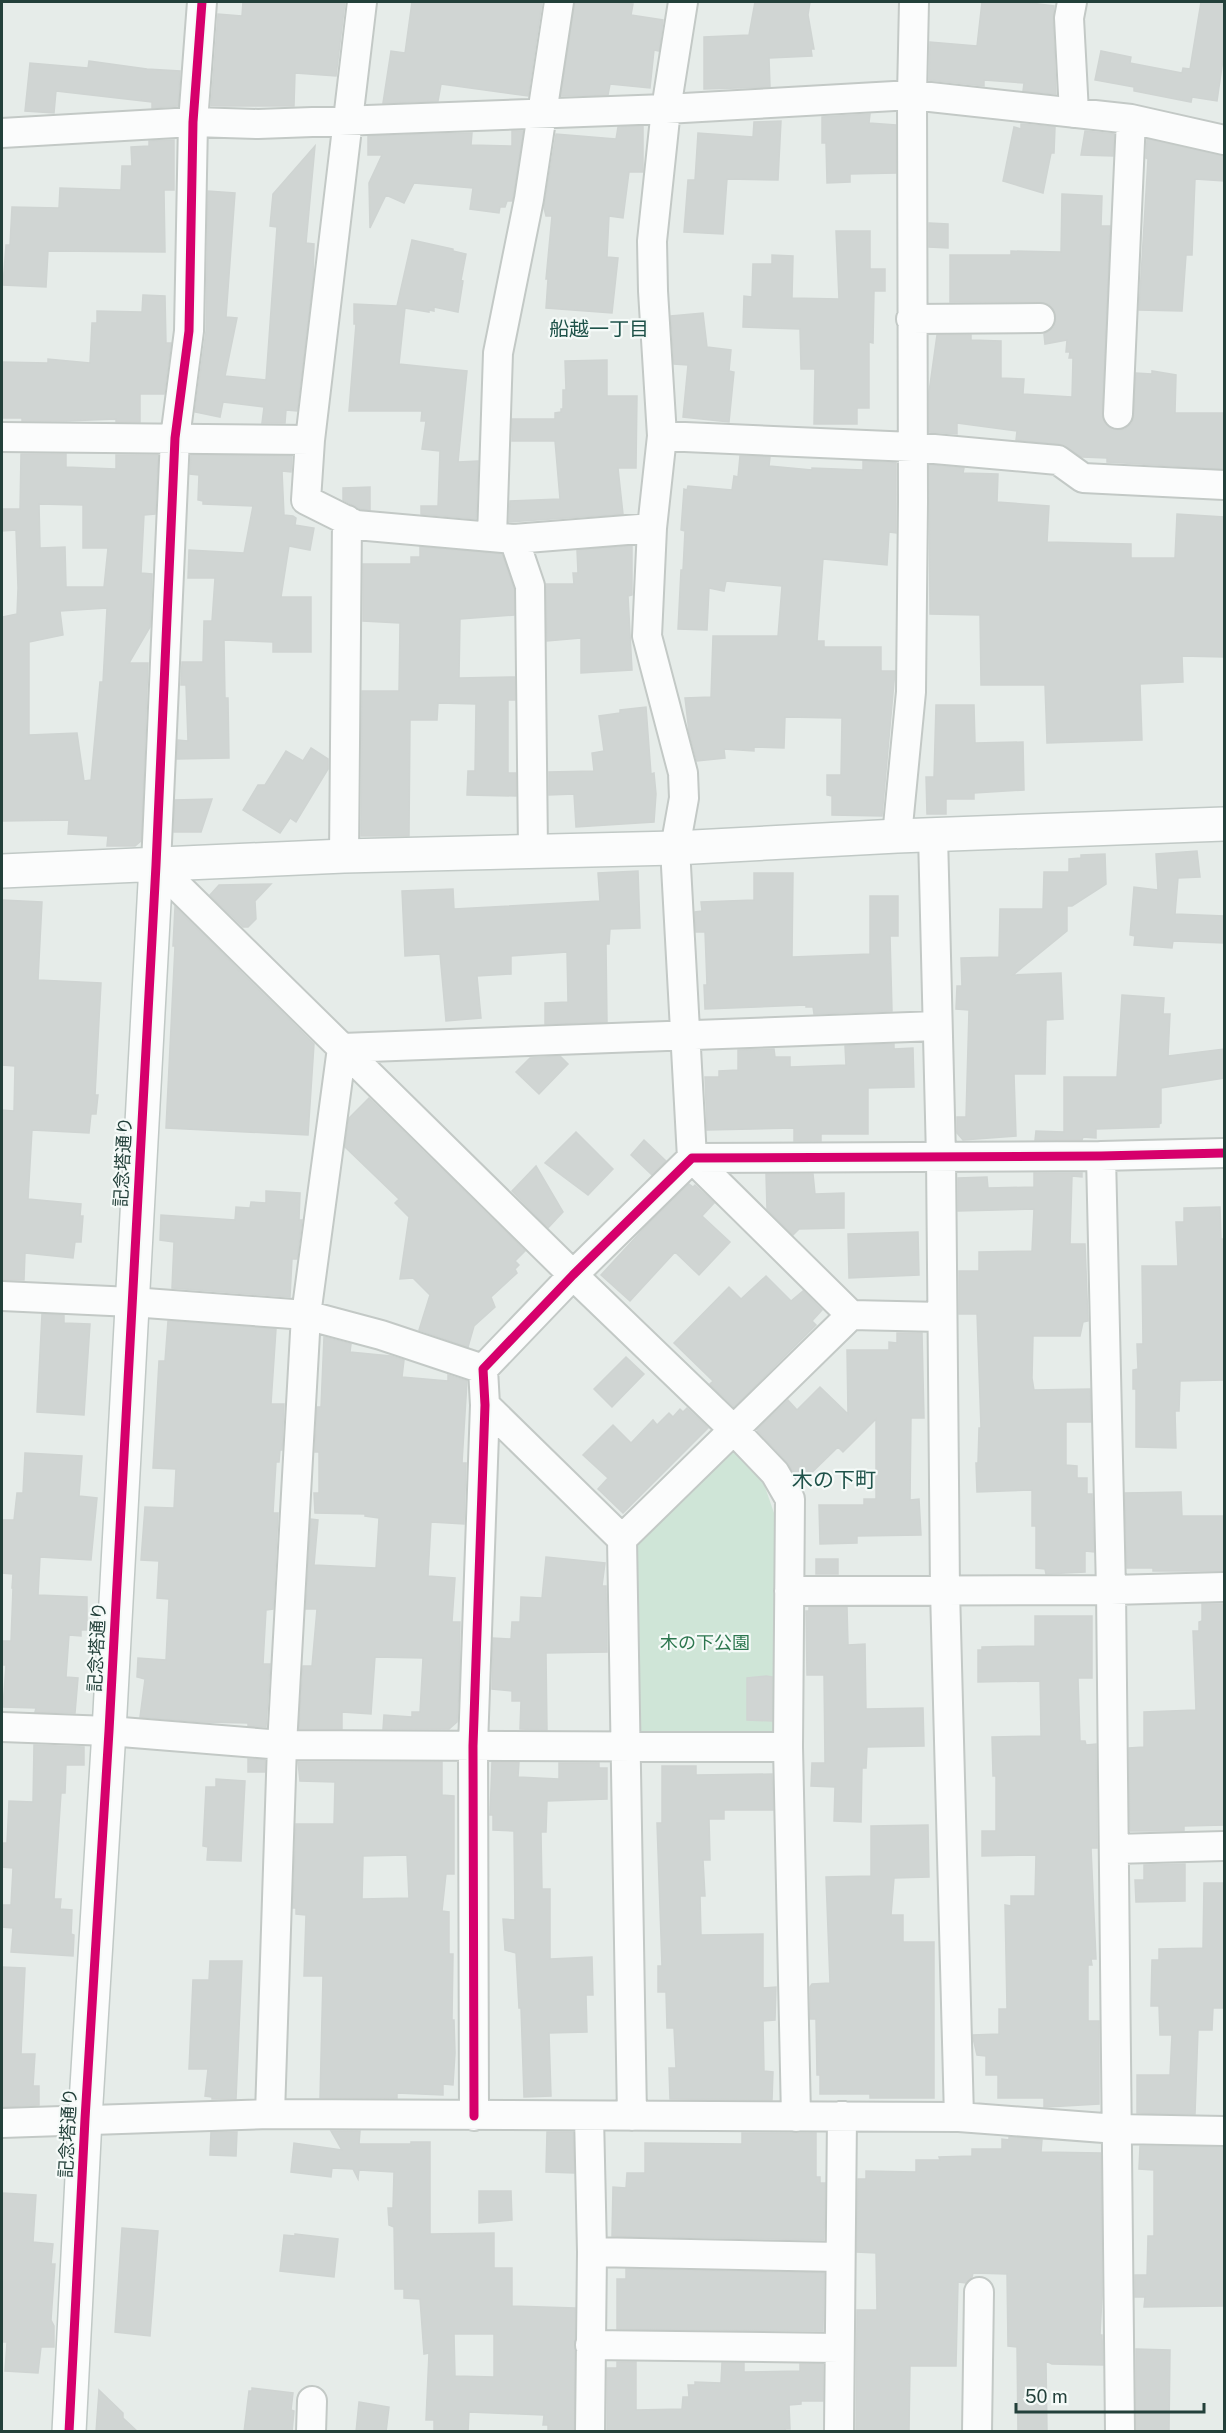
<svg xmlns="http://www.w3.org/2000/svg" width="1226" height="2433" font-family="'Public Sans','Noto Sans JP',sans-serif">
	<rect width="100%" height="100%" fill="#e6ece9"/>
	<path fill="#cfe5d7" d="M731 1449 763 1481 775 1516 777 1731 634 1733 635 1542Z"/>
	<path fill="#d0d5d3" stroke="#cfd4d2" stroke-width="1.5" fill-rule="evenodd" d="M243 2H345L336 76 295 73 294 106H211L218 14 242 16Z
		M412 2H542L528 96 441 84 438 101 383 103 391 51 405 53Z
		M575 2H613L633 4 631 15 663 20 659 51 654 50 650 88 610 84 608 95 561 96Z
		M755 2H810L808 15 814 49H811L812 56 769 58 770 87 704 89V37L749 35Z
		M982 2H1023L1054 6 1053 19 1056 94 1023 91 1024 83 984 80V86L929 80 930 42 977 46Z
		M1201 2H1224V53L1217 101 1192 97 1191 102 1134 91V87L1095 80 1101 51 1131 57 1130 63 1182 73 1183 68 1190 69Z
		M89 61 147 69 180 71 178 106 152 108V102L56 91 54 113 25 111 30 63 88 68Z
		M870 114 869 123 896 125V173L850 174V182L827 183 826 143H822V117Z
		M781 121 778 180 727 179 723 234 684 232 688 180H695L698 133 753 137 754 122Z
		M1021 124 1055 127 1054 153H1051L1043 193 1003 181 1014 127 1021 129Z
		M643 126V172H629L623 218 609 216 607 257 618 258 612 313 546 308 548 279H546L552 216H546L544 208 556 134 616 139 618 127Z
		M512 131H523L513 196 512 201H507L505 207H500L499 213 470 209 473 188 414 183 404 203 386 195 370 228 369 183 382 155H368V136L472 133 471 145 512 146Z
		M1085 131 1114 134 1113 156 1081 155Z
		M1147 139 1224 156V181L1195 179 1192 255H1186L1182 311 1139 310 1148 159 1146 158Z
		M174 140V190H164L165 252 48 251 46 287 3 285 6 245H10L12 207 59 208 60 188 121 190 122 166H132L131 147 149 146V141Z
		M315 146 306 243 314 244 313 277 297 411 286 410 285 423H262L264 407 223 402 220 417 195 412 206 331 208 191 235 193 226 317 237 318 225 376 266 380 277 227 270 226 273 194Z
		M1062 194 1102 196 1101 226H1110L1102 413 1104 422 1110 428 1118 430 1125 429 1132 423 1134 415 1136 373 1152 374V371L1176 375 1175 413H1224V469L1107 462V458L1082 457 1060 444 1016 440 1017 431 957 423V434L929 432V392L937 335H971V340L1001 341V378L1024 379 1023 394 1072 397 1073 358H1069L1070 352H1066L1067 340 1045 344 1044 334 1054 327 1056 318 1054 310 1049 304 1040 302H950V255H1011V251L1061 252Z
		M929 223 948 224V248L929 247Z
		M836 231H870V269H885V291H874L873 343 869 342V408H857V424H814L815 369H801L800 329 743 327 744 296 752 297 753 264H772V255L793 256 792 298 839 299Z
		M412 240 453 249V251L466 254 461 280 463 281 458 312 434 307V311L429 310V312L405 308 399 364 467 371 458 462 478 461 476 519 421 514V506H438L440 451 422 449 426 421H421L422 411H349L356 324H354V304L397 306Z
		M143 295 165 296 166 343H171L164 394H140V422H116V419L66 421H22V418H2V362L48 363V359L90 363 92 323H97V311L142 312Z
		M703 313 707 347 731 350 729 371 734 372 729 422 683 417 688 365 674 364 671 316Z
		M607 360V396H637L636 468H618L623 514 509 522 510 501 560 499 555 441H512V419H555V413L561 412V409H563V390H566L565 361Z
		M21 454H66V467L116 469V455H158L155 514 144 515 141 573 152 574 150 627 129 663H148L141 841 135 846H107L108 836 68 834 69 820 3 821 2 617 17 614 18 588 16 530 2 531V509H20ZM39 504 83 505V548H108L104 587H66L65 547 40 548ZM107 608 103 682H100L91 780 84 781 77 733 29 735V642L63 635 60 611Z
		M191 455 292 456 291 472 282 471 284 515 293 516 296 518 295 525 314 528 310 550 289 546 281 597H311V652H273V642L224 640 225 698H228L229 758 177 759 178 740 188 741 186 685H181L182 662H203L204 621H212L215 578H188L189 550 244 553 253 506 203 504V501L198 500 199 475 190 474Z
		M740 456 770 457 769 466 812 470V468L863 470V461L896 463V533L889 532 887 565 823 559 817 641H824V647H881V671H895L882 816 832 815V796L827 795V775H841L842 718 785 717 784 748 754 747V751L724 749 725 758 697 761 689 732 685 698 711 697 713 636H778L782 586 726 581 724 591 709 588 707 630 678 629 681 570H683L685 531 681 530 684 489 687 490 688 486 732 490 734 476 738 477Z
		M929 465 964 468 963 473 998 474 997 502 1049 506 1047 542 1131 544V558H1175L1177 514 1224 517V657L1182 656 1183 682 1140 684 1142 740 1047 743 1045 685H981L980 615 930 614Z
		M370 487V510L361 509 343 500V488Z
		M632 546V595L628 596 632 670 581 673V638L547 641 546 584H574L573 573H578L577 550Z
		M420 547 502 554 514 589V615L460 619 459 678 515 677V700H508V773H516V796L467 795 468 771H475L476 704 438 703 437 720H410L409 836H361L362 691H399L400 623 363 621V564H411V557H420Z
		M936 705H974L975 743 1023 742 1024 790 974 793V799H946V814H927L926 777H934Z
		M646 707 651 774 654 773 656 794 654 822 576 827 574 794 549 795V772L594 771 592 753 604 751 599 716 620 713V710Z
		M311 748 328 759V769L296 822 290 818 280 833 243 810 258 785H265L286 751 303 761Z
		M212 799 201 832H174L175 800Z
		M1197 851 1200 877 1178 878 1175 914 1224 916V943L1173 941 1172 948 1134 945 1135 936 1130 935 1134 887 1158 890 1156 854Z
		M1105 854 1106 884 1072 906H1067V931L1013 975 1061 973 1063 1019 1046 1020 1045 1074H1014L1016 1136 963 1140 957 1133V1117H966L969 1010 956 1009 957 986H962L961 958 999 957 1000 909H1043L1044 872H1069V859L1081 858V855Z
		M638 871 640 928 610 929 609 944H606L607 1022 545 1024V1003L568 1002 567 952 511 956V974L477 976 481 1018 446 1021 440 954 405 956 402 891 453 889 454 909 600 901 598 873Z
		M754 873H793L792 957 870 954V896H898V936H890L892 1011 814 1014 813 1007H806V1005L705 1009 704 985H707L705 932H696L695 912 702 911 701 902 754 900Z
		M271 884 255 901 256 919 248 927H243L210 895 219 885Z
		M2 900 42 902 38 980 101 983 95 1095H98L96 1114H91L89 1133 32 1130 28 1199 81 1204 80 1216H83L81 1242H75L73 1258 25 1253 24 1280H2V1110L14 1111 15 1066 2 1065Z
		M175 907 314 1044 308 1135 166 1128 175 946H173Z
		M1122 995 1164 998 1163 1014H1170L1168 1056 1224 1049V1078L1161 1088V1123L1159 1124V1127L1096 1129V1138L1083 1137 1082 1140H1035L1036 1131 1064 1132V1077H1117Z
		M894 1044V1049L913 1048 914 1087 868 1088V1134H821V1141H794V1128L707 1130 705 1077H719V1071L738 1070V1050L774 1049 775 1057H790V1067L846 1065 845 1046Z
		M560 1056 568 1064 539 1094 516 1072 530 1058Z
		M369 1098 525 1251 515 1261 519 1265 515 1269 517 1273 491 1297 495 1307 474 1326 468 1347 419 1330 430 1295 413 1278 400 1279 409 1217 395 1203 399 1199 345 1147 349 1118Z
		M576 1132 613 1169 588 1195 545 1163Z
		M644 1140 666 1161 652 1175 631 1155Z
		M536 1166 563 1212 548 1228 512 1191Z
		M1034 1173H1082V1177L1072 1176 1070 1244H1085L1088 1321 1083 1322 1080 1336H1033L1032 1378 1034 1390 1090 1389 1091 1422H1066V1465L1077 1466V1478H1087V1494H1092L1094 1552 1085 1551V1572L1046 1574 1045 1569 1036 1568V1526H1032V1490L977 1492 976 1463H978L979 1428H981L977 1314H959V1271H979V1252L1032 1251 1034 1209 958 1211V1178L987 1177 988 1188 1034 1187Z
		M766 1174H813L815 1194 844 1193V1228L799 1229 793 1235 767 1209Z
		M689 1184 693 1187 695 1185 714 1203 702 1216 730 1242 699 1275 675 1252 630 1301 601 1275 647 1225Z
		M266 1191 300 1193 299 1220H302L297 1259H292L290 1297 172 1288 174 1242 160 1240 161 1215 235 1220 236 1207 250 1208 251 1202 266 1203Z
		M1220 1207 1221 1239H1224V1380L1180 1381 1179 1411H1175L1176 1448 1136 1447V1389H1133V1370L1138 1369 1137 1344H1143L1142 1266H1178L1176 1222H1184V1208Z
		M918 1232 919 1275 849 1278 848 1234Z
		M766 1276 791 1301 803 1291 822 1310 812 1321 816 1325 734 1407 710 1384 713 1381 674 1343 729 1287 741 1299Z
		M42 1314 64 1315V1323L90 1324 84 1415 37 1412Z
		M168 1321 276 1329 271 1404H284L282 1450H280L279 1462H276L273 1513H278L273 1609 266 1610 263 1664H270L266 1727 248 1726V1723L203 1722 140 1717 145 1679 137 1677 138 1658 166 1660 169 1599 157 1598 159 1561 141 1560 145 1507 174 1508 176 1469 153 1468 159 1361H165Z
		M897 1333H922L924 1418H911L910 1500 919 1499 921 1535 857 1536V1543L820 1544 819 1505H864V1499H876V1419L843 1452 838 1447 801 1483 787 1462 757 1430 788 1400 797 1410 820 1387 848 1414 847 1350H889V1342L897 1343Z
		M324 1337 351 1344 350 1352 391 1356 404 1360 402 1377 448 1381V1375L467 1381 462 1463H466L464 1524 431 1522 428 1576 455 1578 452 1622H460L459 1687 457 1722 449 1729H383L384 1715 412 1717V1712H420L423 1658 375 1657 371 1714 342 1712V1729H299L303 1666H312L317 1609H306L311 1519 318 1520 314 1565 376 1568 379 1518 365 1516V1514L315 1513 314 1493H319V1452H315L317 1407H321Z
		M626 1357 644 1374 612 1407 594 1389Z
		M687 1408 708 1428 623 1513 598 1489 608 1478 583 1455 613 1425 631 1443 653 1420 657 1425 669 1413 673 1417 680 1409 683 1412Z
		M25 1453 82 1456 79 1496 97 1498 91 1560 40 1557 38 1595 87 1597V1630H81V1636L69 1635 66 1677 78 1678 75 1713 35 1712 36 1708 3 1707 6 1665H2V1641H11L13 1588H12L13 1574 2 1573V1520H14L17 1493H23Z
		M1181 1492 1182 1516H1224V1571H1153V1568H1127L1125 1493Z
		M546 1557 605 1563 602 1586H606L607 1652 546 1653 547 1730 520 1729 521 1701H512V1691L492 1689 493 1638 511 1639 512 1622H520L521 1597 542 1598Z
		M816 1559H838V1574H816Z
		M1224 1604V1825L1184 1826V1831H1130L1129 1748 1144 1747V1712L1196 1710 1193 1631H1199V1622L1202 1621V1604Z
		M809 1607H847L848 1645 865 1644 866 1709 923 1708 924 1746 867 1747 866 1768H862L861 1822 834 1821 835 1787 811 1786 812 1763H825L824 1675H807L806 1611H809Z
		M1035 1616H1092V1678H1078L1080 1741H1085L1086 1745 1096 1744 1097 1848H1091L1096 1959H1091L1092 1965H1088V2021H1099V2104L1047 2107H1044V2098H998V2075H986V2056L977 2055 973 2038V2035L999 2034V2009H1007L1005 1905 1011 1906V1896H1035L1036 1855 982 1856V1831H996V1776H993L992 1737 1041 1736 1040 1681 978 1682V1650H982V1647L1035 1646Z
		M766 1676 772 1677V1721L747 1720V1678Z
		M34 1745 84 1747V1765H66L65 1793H61L54 1899H61L60 1909 72 1910 71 1934 74 1935 73 1956 11 1952 13 1928 2 1927V1905H11L13 1868 2 1867V1843H7L9 1801 33 1802Z
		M248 1759 265 1760V1772H248Z
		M298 1762H442V1795L454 1796V1874H446L442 1911 449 1912V1954H453L452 2020H454L455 2053 453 2085 443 2084V2095L397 2093V2098H320L323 1976H304L306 1915 296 1914V1908H293L296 1824H334L335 1782 300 1781ZM407 1855 409 1898 362 1899 363 1856Z
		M492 1762H519L518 1777 559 1779V1763H599V1768H607V1799L547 1801 546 1832H541L542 1889H550V1959L592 1957 593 1995H586L587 2032 549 2033 551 2096 524 2097 521 2008H519L516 1953 505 1950 503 1919 515 1920 514 1831 493 1830V1815H490Z
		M662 1766H696V1775L772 1774 773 1810H724V1819H709L710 1860H703L705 1896H700L701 1935 763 1934V1988L776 1987 775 2020 763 2021 764 2071 773 2072 772 2100 670 2099 669 2068H676L674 2028H667L666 1992H658V1966H662L657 1823H662Z
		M216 1779 245 1781 241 1861 207 1860 208 1847 203 1846 206 1787H216Z
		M928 1825 929 1877 894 1878 891 1915H903V1942H934V2098H870V2094H820V2075H817L816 2019H810V1987L812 1984 830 1983 826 1877 871 1876V1826Z
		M1185 1864V1901L1136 1902 1135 1880H1144V1865Z
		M1204 1883H1224V2008H1213L1212 2030H1198L1195 2114 1137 2113V2075H1170L1172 2035H1160L1159 2006H1151L1152 1960H1159V1949L1203 1948Z
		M210 1961H242L236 2099H212V2097L205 2096 208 2069H189L193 1980H209Z
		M2 1967 25 1968 21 2054H35L33 2086H39V2105L2 2107Z
		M331 2131H360L359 2144H411V2142H430V2234L494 2233V2268H512V2306L575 2308 574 2432H548V2425H543L544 2415 469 2412 468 2432H434V2420H426L429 2353 424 2354 420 2299 404 2298V2289H395L394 2227 389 2225 388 2208H393L394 2172 359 2170 358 2179 353 2169 332 2168 331 2177 291 2172 294 2143 342 2150ZM454 2334H494V2377L455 2376Z
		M211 2132H237L236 2156 210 2155Z
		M547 2132H573L574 2173 546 2172Z
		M742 2133H816V2177H820V2183H825L824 2240 612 2236 613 2187 626 2188 627 2173H645V2143L742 2144Z
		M1009 2137 1042 2140 1041 2152 1101 2153 1102 2296 1100 2335H1102L1103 2365 1052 2364 1046 2361 1047 2432H1018L1017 2347 1008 2346 1007 2274 973 2273 972 2277 966 2283 958 2282 956 2366H910L909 2432H856L857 2310H877L876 2253 857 2252 858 2179H866V2171L916 2172V2160H940L939 2157 972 2156V2149H1002V2139L1009 2140Z
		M1140 2146 1224 2147V2306L1144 2307 1145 2297H1135V2275H1147L1148 2236H1154V2170L1139 2169Z
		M479 2191H511L512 2220 479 2223Z
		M2 2193 36 2195 33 2242 53 2244 51 2264H55L51 2320 54 2326V2347H41L38 2373 5 2371 7 2342H2Z
		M122 2228 158 2231 150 2336 115 2332Z
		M295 2234 338 2239 334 2277 280 2271 284 2235 295 2236Z
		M626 2269 824 2273 823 2331 617 2329V2279H626Z
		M1136 2349 1170 2350 1169 2432H1136Z
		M617 2362H636V2410L682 2409 683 2397H689L688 2385H695V2382L721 2383 722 2363H744V2372L800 2371V2364H823V2401H801V2404L789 2405 790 2429H785L786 2432H607V2368H617Z
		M252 2388 293 2393 291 2410 294 2411 292 2432H244L249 2391H252Z
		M99 2390 123 2413V2418L138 2432H96Z
		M359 2402 389 2407 386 2432H356Z"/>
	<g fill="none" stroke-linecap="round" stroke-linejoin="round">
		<g stroke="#c3c9c6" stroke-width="32">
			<path id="street" d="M202 2 193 122 189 331 175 438 156 865 573 1275 733 1429 775 1473 790 1499 788 1747 796 2117
				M362 2 310 440 306 500 356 525 514 539 652 528
				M683 2 666 109 652 241 653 291 662 436 652 528 647 636 683 773 684 798 675 848 692 1158 851 1315 942 1317
				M1072 2 1069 18 1074 113
				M2 133 193 122 258 124 666 109 912 95 1131 119 1224 140
				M911 319 1040 318
				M1118 414 1131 119
				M662 436 912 447 1058 460 1083 478 1224 485
				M2 437 310 440
				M492 537 498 353 529 199 559 2
				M514 539 530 586 533 850
				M933 835 941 1157 945 1590 959 2117
				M897 836 911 692 913 502 912 95 914 2
				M344 856 347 520
				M1101 1156 1111 1590 1120 2432
				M2 1296 132 1302 306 1315 381 1335 483 1369
				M485 1405 622 1539 632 2116
				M622 1539 851 1315
				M789 1591 1111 1590 1224 1587
				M2 1727 109 1731 282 1745 788 1747
				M1114 1849 1224 1846
				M270 2114 282 1745 306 1315 342 1048 937 1026
				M474 2116 473 1746 485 1405 483 1369 573 1275 692 1158 1101 1156 1224 1153
				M589 2116 592 2252 590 2432
				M2 2123 270 2114 959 2117 1117 2129 1224 2131
				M592 2252 840 2257
				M590 2345 839 2348
				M311 2432 312 2401
				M839 2432 842 2116
				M977 2432 979 2292"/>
		</g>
		<g stroke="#c1c9c6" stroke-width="36">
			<path id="secondary" d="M2 871 344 856 675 848 897 836 1224 824
				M69 2432 85 2119 109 1731 156 865"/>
		</g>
		<use href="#street" stroke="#fbfcfc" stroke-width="28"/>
		<use href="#secondary" stroke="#fbfcfc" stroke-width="33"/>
		<g stroke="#f5faf8" stroke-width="13">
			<path id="cycleway" d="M474 2116 473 1746 485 1405 483 1369 573 1275 692 1158 1101 1156 1224 1153
				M69 2432 85 2119 109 1731 156 865 175 438 189 331 193 122 202 2"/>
		</g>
		<use href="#cycleway" stroke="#d6006c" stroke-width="9"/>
	</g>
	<g text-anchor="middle" stroke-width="4.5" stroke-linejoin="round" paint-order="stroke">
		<g font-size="18" fill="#23403a" stroke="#f5faf8">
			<text transform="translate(123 1162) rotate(-87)" y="6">記念塔通り</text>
			<text transform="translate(97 1647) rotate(-87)" y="6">記念塔通り</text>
			<text transform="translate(68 2133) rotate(-87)" y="6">記念塔通り</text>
		</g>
		<g font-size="18" fill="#2d774f" stroke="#f5faf8">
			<text x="705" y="1649">木の下公園</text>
		</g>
		<g font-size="20" fill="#1e5249" stroke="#f5faf8">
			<text x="599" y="336">船越一丁目</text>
		</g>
		<g font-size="21" fill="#1e5249" stroke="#f5faf8">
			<text x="834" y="1487">木の下町</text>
		</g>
	</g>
	<rect width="1226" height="2433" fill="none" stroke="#23403a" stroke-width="6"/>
	<path d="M1016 2403v9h188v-9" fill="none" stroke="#23403a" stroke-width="3"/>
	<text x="1025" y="2403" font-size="18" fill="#23403a" stroke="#f5faf8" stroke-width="4.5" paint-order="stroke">50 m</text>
</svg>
